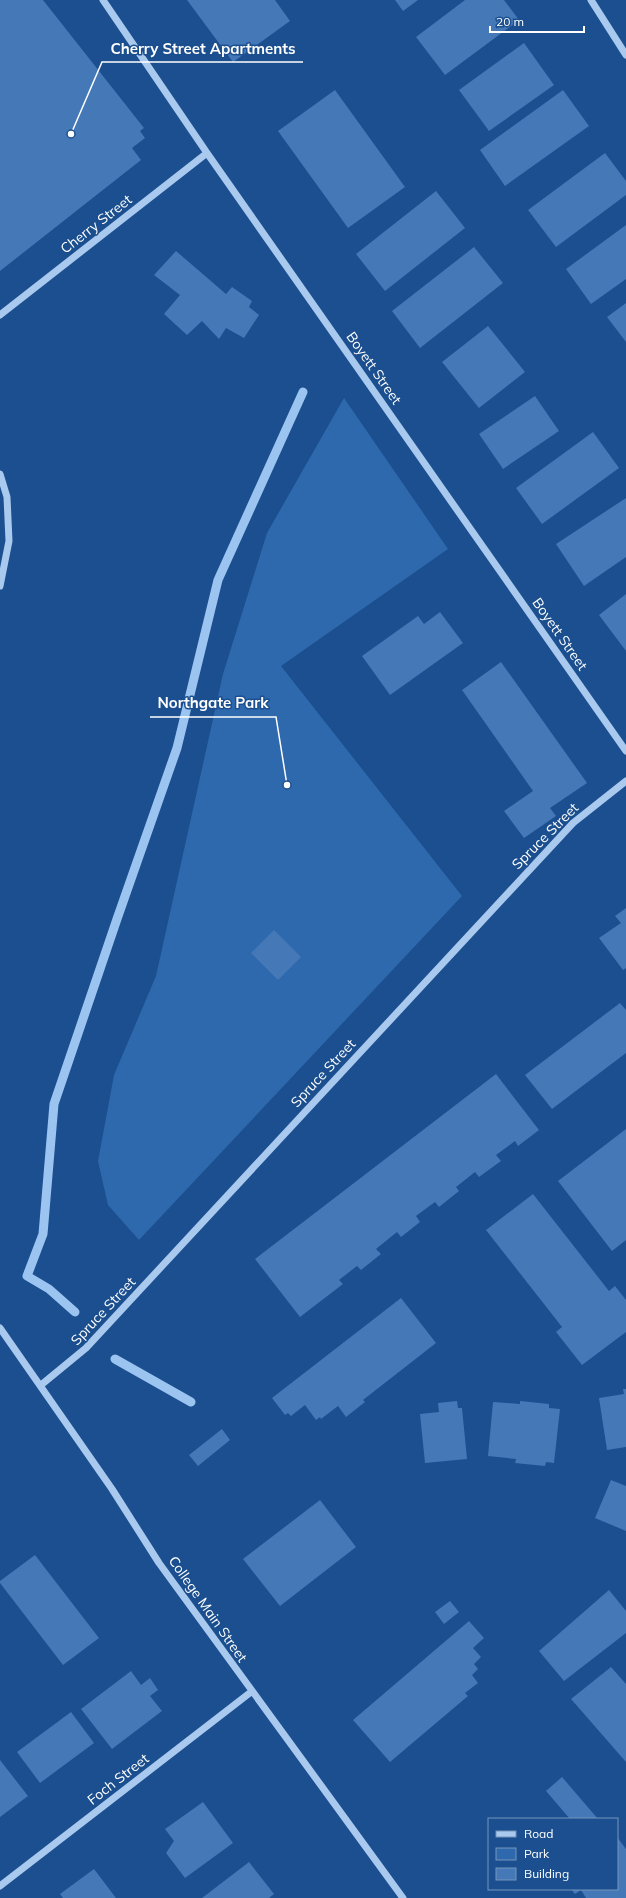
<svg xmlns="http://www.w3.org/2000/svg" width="626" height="1898" font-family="Mulish,sans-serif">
	<rect width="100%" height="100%" fill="#1b4f8f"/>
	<path fill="#2e69ad" d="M344 398 448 549 281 666 462 896 139 1240 108 1205 98 1161 114 1075 156 976 223 674 267 533Z"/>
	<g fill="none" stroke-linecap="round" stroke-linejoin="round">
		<path stroke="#9cc4f0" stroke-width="9" d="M75 1312 49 1289 27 1276 43 1234 54 1104 117 919 177 748 218 580 303 392
			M115 1359 191 1402"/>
	</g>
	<path fill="#4478b7" d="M0 0H43L144 128 140 131 145 138 132 148 141 160 0 271Z
		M187 0H275L290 21 233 62Z
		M395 0H418L403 11Z
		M465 0H504L519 20 445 75 416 37Z
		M524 43 554 85 489 131 459 90Z
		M335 90 405 187 348 228 278 131Z
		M563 90 589 126 505 186 480 150Z
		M605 153 626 181V195L556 247 528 210Z
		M436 191 465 228 385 291 356 254Z
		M626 225V279L591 304 566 269Z
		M474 247 503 283 420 348 392 311Z
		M176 251 226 294 232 287 252 301 249 307 259 315 244 338 226 328 219 339 202 321 187 335 164 314 180 295 154 275Z
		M626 303V342L607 317Z
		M488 326 525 372 479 408 442 362Z
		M535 396 559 431 503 469 479 434Z
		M593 432 619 468 542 524 516 488Z
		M626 498V557L584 586 556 544Z
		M626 594V651L599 615Z
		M440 612 463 643 390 695 362 656 418 616 424 624Z
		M501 662 587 783 550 808 556 816 524 838 504 811 533 791 462 690Z
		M626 908V968L623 970 599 938 621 923 615 916Z
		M274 930 301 957 278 980 251 953Z
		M620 1003 626 1010V1053L552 1109 525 1075Z
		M496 1074 539 1130 518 1146 515 1141 496 1155 501 1161 479 1177 475 1172 456 1187 459 1191 439 1207 435 1202 416 1216 420 1222 401 1237 397 1232 376 1249 381 1254 361 1270 357 1266 339 1280 343 1284 300 1317 255 1259Z
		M626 1129V1240L612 1251 558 1181Z
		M533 1194 609 1291 615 1286 626 1300V1332L582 1365 556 1332 562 1327 486 1230Z
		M401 1298 436 1343 363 1400 365 1402 346 1417 338 1406 321 1419 320 1417 316 1420 305 1405 291 1416 288 1413 285 1415 272 1398Z
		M623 1389H626V1447L607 1450 599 1398 624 1394Z
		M457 1401 458 1408H462L467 1459 425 1463 420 1414 439 1412 438 1403Z
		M520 1401 549 1404V1408L560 1409 554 1463 546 1462 545 1466 515 1463 516 1459 488 1456 493 1402 520 1404Z
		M222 1429 230 1440 198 1466 189 1455Z
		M611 1480 626 1486V1531L595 1518Z
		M320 1500 356 1547 280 1606 243 1559Z
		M35 1555 99 1638 63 1665 0 1583V1581Z
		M609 1590 626 1611V1633L564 1681 539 1651Z
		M450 1601 459 1612 444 1624 435 1612Z
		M469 1621 484 1638 473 1648 481 1657 474 1664 478 1669 472 1675 478 1683 465 1693 468 1696 390 1762 353 1720Z
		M611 1667 626 1684V1762L571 1699Z
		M131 1671 141 1685 150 1678 158 1690 150 1696 162 1711 112 1749 81 1709Z
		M71 1712 94 1743 40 1783 17 1752Z
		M0 1760 28 1796 0 1817Z
		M562 1777 598 1819H570L546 1791Z
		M203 1802 233 1843 185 1878 166 1853 174 1841 165 1829Z
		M617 1837 626 1849V1898H586L581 1890 575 1894 571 1889H617Z
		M249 1862 274 1894 269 1898H202Z
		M94 1869 116 1898H63L60 1894Z"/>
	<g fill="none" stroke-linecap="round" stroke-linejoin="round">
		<path stroke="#a9c9ee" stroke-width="7" d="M103 0 207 153 626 751
			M591 0 626 55
			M0 315 207 153
			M0 474 7 497 9 541 0 586
			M0 1328 112 1489 159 1563 403 1898
			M41 1385 86 1348 573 823 626 781
			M0 1886 251 1692"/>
	</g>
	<g text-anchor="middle" stroke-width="3" stroke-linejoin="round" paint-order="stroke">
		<g font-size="14" fill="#fff" stroke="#1b4f8f">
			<text transform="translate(96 224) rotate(-38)" y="5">Cherry Street</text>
			<text transform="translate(374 368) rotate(55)" y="5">Boyett Street</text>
			<text transform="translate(560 634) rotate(55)" y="5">Boyett Street</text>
			<text transform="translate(545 836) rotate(-45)" y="5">Spruce Street</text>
			<text transform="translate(323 1073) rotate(-47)" y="5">Spruce Street</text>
			<text transform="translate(103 1311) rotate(-47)" y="5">Spruce Street</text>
			<text transform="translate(208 1609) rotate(55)" y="5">College Main Street</text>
			<text transform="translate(118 1779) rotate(-38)" y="5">Foch Street</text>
		</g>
	</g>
	<path fill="none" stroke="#fff" stroke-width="1.5" d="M71 134L102 62H303M287 785L276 717H150"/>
	<g fill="#fff" stroke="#1b4f8f" stroke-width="1.5">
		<circle cx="71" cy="134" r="4"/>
		<circle cx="287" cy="785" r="4"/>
	</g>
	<g font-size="15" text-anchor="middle" font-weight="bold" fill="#fff" stroke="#1b4f8f" stroke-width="3" stroke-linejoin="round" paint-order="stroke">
		<text x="203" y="54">Cherry Street Apartments</text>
		<text x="213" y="708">Northgate Park</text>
	</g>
	<rect x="488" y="1818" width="130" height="72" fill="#1b4f8f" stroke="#7695bc"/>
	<rect x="496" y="1831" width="20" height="6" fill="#a9c9ee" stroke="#7695bc"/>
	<text x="524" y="1838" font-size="12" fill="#ffffff">Road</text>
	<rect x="496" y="1848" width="20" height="12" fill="#2e69ad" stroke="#7695bc"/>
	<text x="524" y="1858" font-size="12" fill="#ffffff">Park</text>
	<rect x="496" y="1868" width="20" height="12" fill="#4478b7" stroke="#7695bc"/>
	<text x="524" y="1878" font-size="12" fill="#ffffff">Building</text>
	<path d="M490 26v6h94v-6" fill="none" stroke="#ffffff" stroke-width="2"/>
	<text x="496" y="26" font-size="12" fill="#ffffff" stroke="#1b4f8f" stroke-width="3" paint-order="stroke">20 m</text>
</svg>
